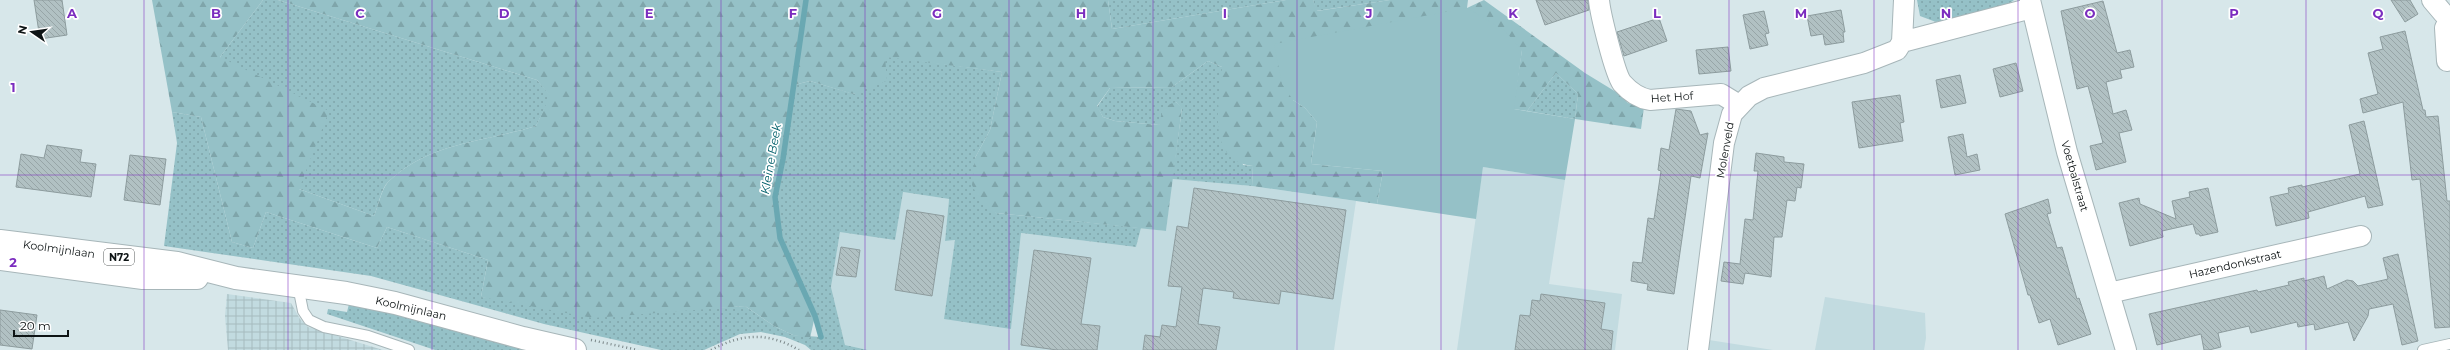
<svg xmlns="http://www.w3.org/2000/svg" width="2450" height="350" font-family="Montserrat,sans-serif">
	<defs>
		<pattern id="industrial-grid" width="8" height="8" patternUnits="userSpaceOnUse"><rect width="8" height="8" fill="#c2dbe0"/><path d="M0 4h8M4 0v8" fill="none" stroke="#a6bbbf"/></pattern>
		<pattern id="grass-dots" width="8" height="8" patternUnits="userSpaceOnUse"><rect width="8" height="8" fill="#95c1c7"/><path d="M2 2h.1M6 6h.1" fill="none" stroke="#7fa5aa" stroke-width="1.8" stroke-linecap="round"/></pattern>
		<pattern id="forest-firs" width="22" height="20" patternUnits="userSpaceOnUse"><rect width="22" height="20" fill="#95c1c7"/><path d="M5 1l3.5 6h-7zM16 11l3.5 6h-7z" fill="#7fa5aa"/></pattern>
		<pattern id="building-back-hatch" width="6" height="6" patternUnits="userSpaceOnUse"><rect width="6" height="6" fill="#b1c1c3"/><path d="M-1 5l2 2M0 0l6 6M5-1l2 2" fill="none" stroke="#97a5a7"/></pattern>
	</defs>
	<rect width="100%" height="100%" fill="#d7e7ea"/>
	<path fill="#c2dbe0" d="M1483 167 1565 180 1549 284 1622 294 1615 350H1457Z
		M1172 179 1252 186 1356 201 1334 350H868L845 345 831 287 840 231 903 192 949 199 945 241 955 240 1011 329 1021 233 1136 247 1141 228 1166 231Z
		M1825 297 1925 313 1926 338 1924 350H1815Z
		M1709 340 1773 350H1709Z"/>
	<path fill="url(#industrial-grid)" d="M227 294 291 303 300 319 308 327 383 350H228L225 316Z"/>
	<path fill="url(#grass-dots)" d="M263 0H278L537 80 551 96 536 126C484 142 429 142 388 182 381 189 378 207 374 216L299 189 220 57Z
		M1108 0H1286L1112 29Z
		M1313 0H1390L1316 11Z
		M1917 0H2014L2003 8 1936 22 1920 16Z
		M885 56 1002 72 990 130 975 158 996 213 1141 228 1136 247 1021 233 1011 329 944 319 955 240 945 241 949 199 903 192 895 240 840 232 831 287 845 345 868 350H811L805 345 785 337 761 332 740 334 704 350H661L544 324 371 276 164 246 177 143 172 112 201 117 232 242 253 248 266 212 377 248 387 227 488 260 481 297 693 309 745 306 774 326 793 335 821 337 815 316 780 238 775 197 783 159 794 85 810 81 854 94Z
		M1208 61 1222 67 1243 165 1253 166 1252 186 1172 179 1182 109 1176 102 1159 125 1115 121 1103 117 1097 107 1110 88 1172 87Z
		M1556 73 1578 94 1575 119 1527 111Z
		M349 304 387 312 524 350H435L327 314 328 309 347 312Z"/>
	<path fill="url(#forest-firs)" d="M152 0H263L220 57 329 111 299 189 374 216C378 207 381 190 388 182 429 142 484 142 536 126L550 96 537 80 278 0H1108L1112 29 1286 0H1313L1317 11 1390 0H1468L1467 8 1484 0 1585 73 1621 95 1628 103 1644 107 1641 129 1575 119 1578 94 1556 73 1527 111 1513 109 1522 50 1293 100 1305 108 1317 122 1311 164 1383 171 1377 204 1252 186 1253 166C1204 160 1220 102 1222 67L1208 61 1172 87 1110 88 1097 106 1103 117 1115 121 1159 125C1162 112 1162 106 1176 102L1182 108 1166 231 996 213 981 203 972 185 975 158 990 130 1002 72 885 57 887 81 853 94 810 81 794 85 783 159 775 197 780 238 815 316 810 338 793 335 774 326 745 306 593 318 481 297 488 260 387 227 377 248 266 212 253 248 232 242 201 117 172 112Z"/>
	<path fill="#95c1c7" d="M1467 8 1505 31 1522 50 1514 109 1575 119 1565 180 1483 167 1476 219 1377 204 1383 171 1311 164 1317 122 1305 108 1293 100 1282 84 1274 44Z"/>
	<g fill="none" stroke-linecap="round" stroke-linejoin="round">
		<path stroke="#6aa8b2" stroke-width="5.5" d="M806 0 783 159 775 197 780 238 815 316 821 337"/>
	</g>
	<path fill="url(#building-back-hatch)" stroke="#8d9c9e" d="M34 0H62L67 35 40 39Z
		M1536 0H1588L1589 10 1545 25Z
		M2391 0H2410L2418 14 2405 22Z
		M2103 1 2117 53 2130 50 2134 67 2120 70 2122 78 2106 82 2113 114 2126 110 2132 130 2119 133 2126 162 2096 170 2090 146 2103 143 2088 86 2077 89 2061 11Z
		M1841 10 1845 32H1843L1844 42 1825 45 1823 34 1811 36 1807 16Z
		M1764 11 1769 33 1765 34 1768 45 1750 49 1743 15Z
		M1659 18 1667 41 1624 56 1617 32Z
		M2405 31 2423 110H2425L2426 117 2438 116 2447 201H2450V327L2435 328 2420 179 2412 180 2403 102 2363 113 2360 99 2378 94 2368 53 2383 49 2380 37Z
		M1728 47 1731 71 1699 74 1696 50Z
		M2016 63 2023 91 2000 97 1993 69Z
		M1960 75 1966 103 1941 108 1936 80Z
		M1900 95 1904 122 1900 123 1903 141 1859 148 1852 102Z
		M1676 109 1691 111 1700 135 1708 133 1700 178 1691 176 1674 294 1647 290 1648 284 1631 281 1633 262 1642 263 1648 218 1654 219 1661 171 1658 170 1661 148 1669 150Z
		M2364 121 2383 205 2368 208 2365 196 2308 212 2309 218 2276 226 2270 197 2289 193 2288 188 2302 185V187L2360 174 2349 125Z
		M1963 134 1967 157 1977 154 1980 170 1955 175 1948 137Z
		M47 145 82 150 80 162 96 164 91 197 16 187 21 154 44 158Z
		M1756 153 1784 157V162L1804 164 1801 188 1797 187 1795 201 1787 200 1782 237H1774L1771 277 1745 273 1743 284 1721 281 1724 262 1740 264 1745 219 1753 220 1758 171H1754Z
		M130 155 166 159 160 205 124 200Z
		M1194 188 1346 210 1333 299 1281 291 1279 304 1233 298 1234 292 1203 288 1198 324 1220 327 1216 350H1143L1145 335 1160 337 1162 325 1176 327 1182 287 1168 286 1177 226 1188 228Z
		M2208 188 2218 232 2200 236 2199 234H2196L2193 224 2162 231 2163 237 2130 246 2119 203 2139 198 2140 204 2176 219 2172 201 2190 197 2189 192Z
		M2048 199 2051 213 2047 214 2057 248 2062 247 2077 299 2079 298 2091 334 2058 345 2050 319 2039 323 2030 295H2028L2005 214Z
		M907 210 944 216 932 296 895 290Z
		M841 247 860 250 856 277 836 275Z
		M1034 250 1091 258 1081 324 1100 326 1097 350H1057L1021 345Z
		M2398 254 2418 341 2402 345 2393 304 2369 309 2368 316 2354 341 2348 322 2315 330 2314 324 2298 327 2297 322 2251 333 2249 326 2218 333 2221 347 2209 350H2204L2201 334 2157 345 2149 314 2257 290 2258 292 2289 285 2288 282 2304 278V281L2324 276 2327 289 2347 280 2353 281 2358 286 2388 279 2383 258Z
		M1541 294 1605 303 1601 329 1613 331 1611 350H1515L1520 315 1530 316 1532 300 1540 301Z
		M0 310 37 315 32 349 0 345Z"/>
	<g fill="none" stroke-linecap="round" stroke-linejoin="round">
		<g stroke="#a7b6b9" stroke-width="12">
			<path id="lane" d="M298 286 303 311 309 320 324 327 368 336 409 350
				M2423 350 2450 344"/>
		</g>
		<g stroke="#a7b6b9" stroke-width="22">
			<path id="street" d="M1599 0C1600 13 1615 74 1622 83 1630 92 1638 98 1650 100L1721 94 1739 105
				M2030 0 2067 152 2126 350
				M2432 0 2443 13 2450 18
				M1902 42 2032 8
				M2447 61 2445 28 2450 18
				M2109 293 2361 236
				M1698 350 1724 143 1732 114 1749 96 1764 88 1864 63 1897 50 1902 42 1904 0"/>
		</g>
		<g stroke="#a7b6b9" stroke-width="24">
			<path id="primary" d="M0 241 177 263 236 278 346 293 395 303 523 338 575 350
				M0 259 143 278H197"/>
		</g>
		<path stroke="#7a8688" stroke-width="2.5" stroke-dasharray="1 3" stroke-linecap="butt" d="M591 340 638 350
			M711 350C743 333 768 332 799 350"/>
		<use href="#lane" stroke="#fff" stroke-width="10"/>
		<use href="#street" stroke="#fff" stroke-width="20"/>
		<use href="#primary" stroke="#fff" stroke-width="22"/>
	</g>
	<path fill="none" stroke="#7b2cbf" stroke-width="1" stroke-opacity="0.55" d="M144 0V350M288 0V350M432 0V350M576 0V350M721 0V350M865 0V350M1009 0V350M1153 0V350M1297 0V350M1441 0V350M1585 0V350M1729 0V350M1874 0V350M2018 0V350M2162 0V350M2306 0V350M0 175H2450"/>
	<g text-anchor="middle" stroke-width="3.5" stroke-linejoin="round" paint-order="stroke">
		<rect fill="#fff" stroke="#565a5b" stroke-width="1" x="104" y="249" width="30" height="16" rx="3"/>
		<g font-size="10" font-weight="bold" fill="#0e1415">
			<text x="119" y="261">N72</text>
		</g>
		<g font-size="11" fill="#0e1415" stroke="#fff">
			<text transform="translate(1672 97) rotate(-4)" y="4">Het Hof</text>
			<text transform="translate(1725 150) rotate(-80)" y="4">Molenveld</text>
			<text transform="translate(2075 176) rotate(74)" y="4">Voetbalstraat</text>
			<text transform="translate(59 249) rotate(8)" y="4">Koolmijnlaan</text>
			<text transform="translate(2235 264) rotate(-13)" y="4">Hazendonkstraat</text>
			<text transform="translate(411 308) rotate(13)" y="4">Koolmijnlaan</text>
		</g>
		<g font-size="12" font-style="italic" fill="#02606b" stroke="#fff">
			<text transform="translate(771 159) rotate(-80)" y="4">Kleine Beek</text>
		</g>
	</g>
	<g font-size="13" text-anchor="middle" font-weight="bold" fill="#7b2cbf" stroke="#fff" stroke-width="3.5" stroke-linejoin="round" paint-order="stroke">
		<text x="72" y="18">A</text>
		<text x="216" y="18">B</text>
		<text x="360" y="18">C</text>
		<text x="504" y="18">D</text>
		<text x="649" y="18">E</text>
		<text x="793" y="18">F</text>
		<text x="937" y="18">G</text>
		<text x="1081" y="18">H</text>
		<text x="1225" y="18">I</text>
		<text x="1369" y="18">J</text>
		<text x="1513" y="18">K</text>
		<text x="1657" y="18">L</text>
		<text x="1801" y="18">M</text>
		<text x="1946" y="18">N</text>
		<text x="2090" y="18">O</text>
		<text x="2234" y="18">P</text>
		<text x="2378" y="18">Q</text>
		<text x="13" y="92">1</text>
		<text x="13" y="267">2</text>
	</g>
	<g transform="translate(32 32) rotate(283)" stroke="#ffffff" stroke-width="3" paint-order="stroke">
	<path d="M0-3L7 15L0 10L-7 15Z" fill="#0e1415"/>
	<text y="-6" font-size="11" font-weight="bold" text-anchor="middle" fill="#0e1415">N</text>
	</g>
	<path d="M14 330v6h54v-6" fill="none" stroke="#0e1415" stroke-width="2"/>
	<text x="20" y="330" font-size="12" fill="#0e1415" stroke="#ffffff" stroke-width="3" paint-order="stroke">20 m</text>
</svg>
